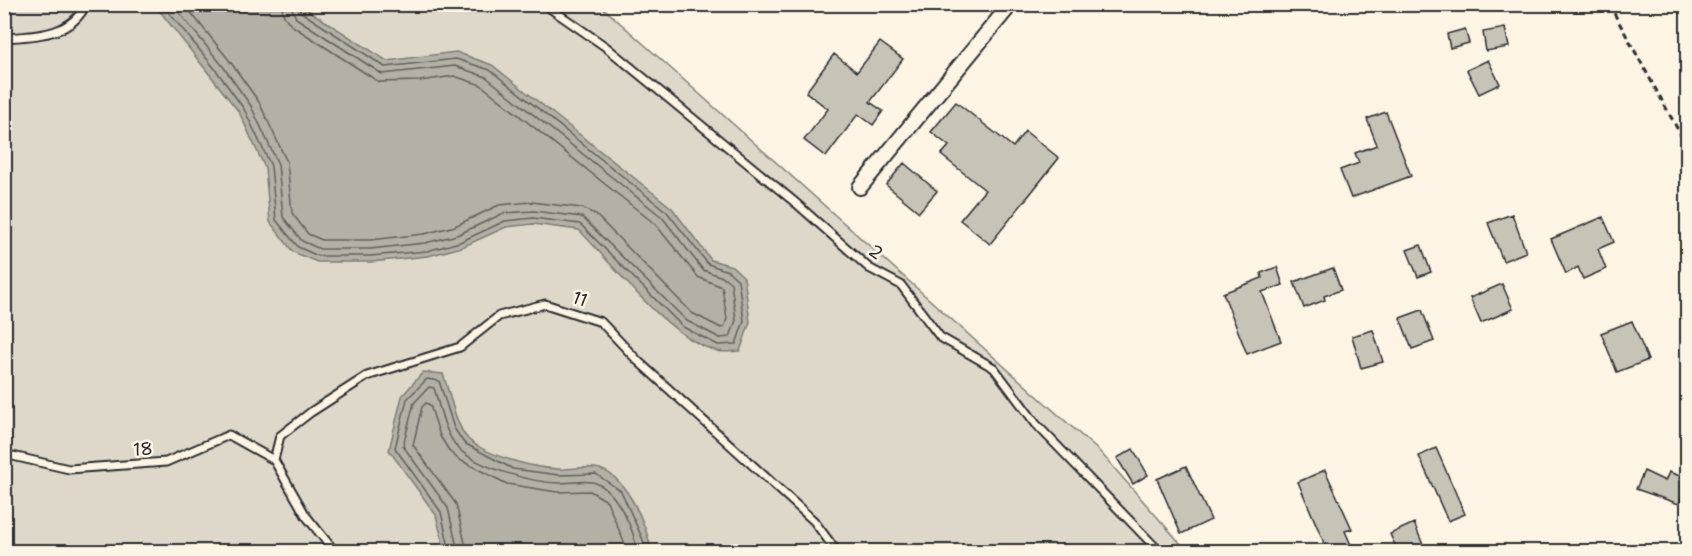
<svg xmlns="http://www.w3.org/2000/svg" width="1692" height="556" font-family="'Shantell Sans',sans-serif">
	<rect width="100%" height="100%" fill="#fcf5e5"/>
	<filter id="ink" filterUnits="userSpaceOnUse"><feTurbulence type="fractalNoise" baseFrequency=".0167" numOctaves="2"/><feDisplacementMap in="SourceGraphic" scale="12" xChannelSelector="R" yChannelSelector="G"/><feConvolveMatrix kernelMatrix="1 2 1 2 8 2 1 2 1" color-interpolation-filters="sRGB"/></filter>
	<g filter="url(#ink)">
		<path fill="#ded8ca" stroke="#84827a" stroke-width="1.5" d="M4 5H600L1101 453 1187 551H5Z"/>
		<path fill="#b4b0a5" stroke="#7d7b74" stroke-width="1.5" d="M155 5H300L387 61 456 52 492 65 672 208 711 260 732 266 744 277 750 322 740 351C733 351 723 353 717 351 668 339 614 265 579 230L533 224 506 227 462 247 428 256 371 262H317L293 252 270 222 265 168 239 112Z
			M423 372 443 374C449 390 456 427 468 439 487 456 533 468 558 469 570 470 583 466 595 468 624 471 648 526 651 551H445L436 515 389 450 402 396Z"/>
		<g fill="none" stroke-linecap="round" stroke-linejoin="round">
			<path stroke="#62605c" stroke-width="1.5" d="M162 4 216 70 244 109 271 166 276 220 298 247 318 256H370L427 251 460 242 505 221 533 218 580 224 683 327 718 345 736 344 744 321 738 280 728 271 708 264 667 212 490 70 456 59 385 67 301 12 298 4
				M172 4 222 65 251 106 278 164 283 217 302 241 320 249H370L425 243 457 235 504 213 534 211 582 217 687 321 720 338 730 337 736 320 731 283 725 278 703 270 662 217 486 77 455 66 382 74 296 18 290 4
				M184 4 229 60 259 102 287 162 292 213 308 234 322 240H370L424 234 455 226 499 205 531 202 582 208 596 215 692 313 721 328 724 327 727 319 722 287 698 277 655 224 481 85 454 76 420 81 379 82 291 25 284 16 281 4
				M450 552 441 512 395 448 407 399 427 379 439 381 454 428 464 443 513 469 559 475 596 474 621 491 643 540 645 552
				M458 552 448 508 403 446 414 403 429 387 434 388C440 407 444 433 458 448 476 467 533 483 560 483 570 483 582 480 592 482 615 486 635 531 637 552
				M467 552 456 504 413 445 422 407 426 403 430 405 440 436 450 452 458 459 507 484 557 492 590 491 607 501 628 552"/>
		</g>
		<path fill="#c8c3b7" stroke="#2b2b2b" stroke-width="1.5" d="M1505 28 1509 47 1486 51 1483 32Z
			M1465 29 1469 43 1450 48 1447 34Z
			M880 42 903 59 870 102 883 111 873 125 858 114 826 157 804 140 828 109 806 92 834 54 857 72Z
			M1488 60 1500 84 1479 94 1467 70Z
			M956 102 1013 147 1025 131 1059 158 990 244 960 220 985 190 941 155 949 146 931 132Z
			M1386 112 1411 176 1351 198 1340 170 1359 163 1355 153 1377 145 1367 119Z
			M904 163 937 191 919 212 886 185Z
			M1512 214 1526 252 1503 261 1488 223Z
			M1603 217 1614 242 1598 249 1606 269 1583 279 1578 267 1566 274 1551 239Z
			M1421 245 1431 272 1418 277 1407 250Z
			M1277 267 1283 285 1262 292 1281 341 1247 354 1223 293 1262 278 1261 273Z
			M1333 268 1341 290 1324 296 1325 300 1304 308 1294 282Z
			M1502 284 1513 309 1481 323 1470 298Z
			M1422 310 1434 341 1412 349 1400 318Z
			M1632 321 1648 360 1617 372 1601 333Z
			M1373 330 1383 362 1361 368 1352 336Z
			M1436 448 1465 514 1448 521 1419 456Z
			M1133 449 1148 475 1133 484 1117 458Z
			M1186 466 1211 520 1181 534 1157 479Z
			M1325 470 1352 529 1345 531 1354 552H1328L1298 482Z
			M1644 471 1665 481 1669 472 1688 479 1679 504 1636 489Z
			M1414 523 1426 552H1398L1390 534Z"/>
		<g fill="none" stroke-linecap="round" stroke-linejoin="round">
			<g stroke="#2b2b2b" stroke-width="11">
				<path id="lane" d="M544 4 606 47 797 204 869 268 901 285 940 337 994 368 1036 424 1160 552
					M4 38C35 36 72 36 86 4
					M4 454 69 469 166 462 229 435 274 460
					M274 460 280 436 311 412 367 376 460 347 499 316 545 304 601 322 638 361 814 521 837 552
					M274 460 306 516 335 552"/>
			</g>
			<g stroke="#2b2b2b" stroke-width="18">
				<path id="street" d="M860 187 1006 10 1007 4"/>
			</g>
			<path stroke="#2b2b2b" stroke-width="3" stroke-dasharray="6 4.5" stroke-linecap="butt" d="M1609 4 1688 148"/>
			<use href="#lane" stroke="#fcf5e5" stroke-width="7"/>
			<use href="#street" stroke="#fcf5e5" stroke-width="14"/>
		</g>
	</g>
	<g text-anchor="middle" stroke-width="5" stroke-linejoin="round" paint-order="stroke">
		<g font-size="18" fill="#2b2b2b" stroke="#fcf5e5">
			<text transform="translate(876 252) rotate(37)" y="6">2</text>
			<text transform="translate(580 299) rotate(18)" y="6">11</text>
			<text transform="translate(143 449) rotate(-4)" y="6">18</text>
		</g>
	</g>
	<rect width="1692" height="556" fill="none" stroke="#fcf5e5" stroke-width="24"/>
	<rect x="12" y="12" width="1668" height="532" fill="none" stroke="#2b2b2b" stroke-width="2" filter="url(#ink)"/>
</svg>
